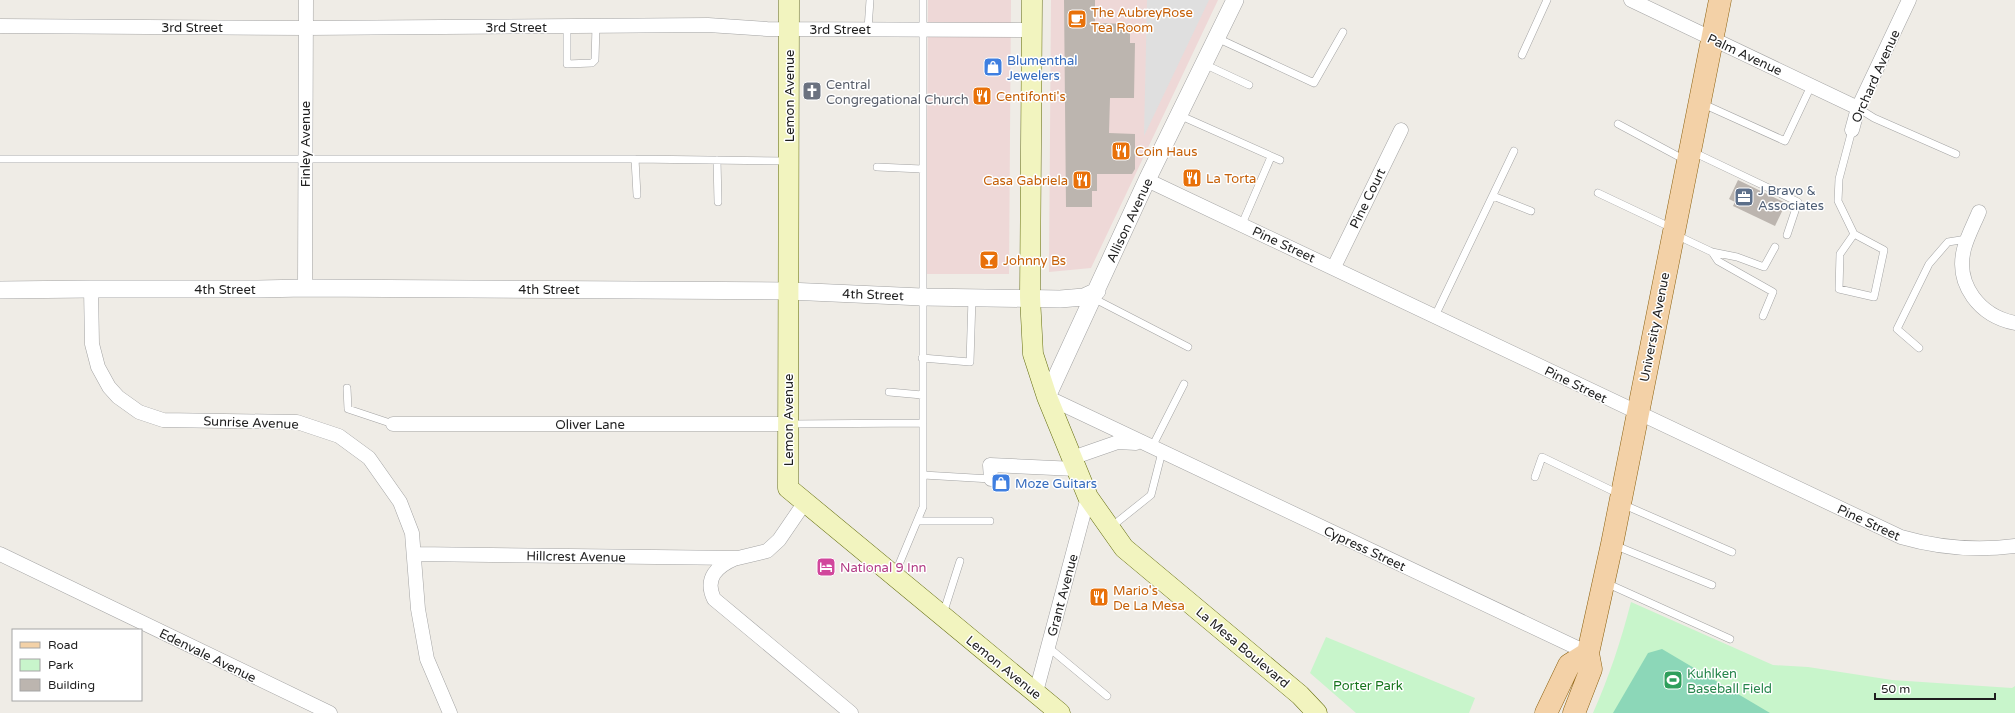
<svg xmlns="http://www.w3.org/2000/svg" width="2015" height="713" font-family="'Varela Round',sans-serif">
	<rect width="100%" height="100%" fill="#efece6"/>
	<path fill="#eed8d7" d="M928 0H1011L1009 274H926Z
		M1051 0H1218L1091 268 1049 272Z"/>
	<path fill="#c8f5cb" d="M1631 602 1773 665 1808 667 1892 680 2012 688 2015 686V713H1593C1609 677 1621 641 1631 602Z
		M1326 637 1475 698 1469 713H1356L1310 673Z"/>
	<path fill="#8cd7b8" d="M1662 649 1770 713H1613L1648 653Z"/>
	<path fill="#dfdfdf" d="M1147 0H1209L1144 136Z"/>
	<path fill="#bcb5af" d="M1064 0H1095V23L1130 24V43H1135L1134 98H1110L1109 133 1135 134V169L1132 174H1097V191H1092V207H1066Z
		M1738 180 1786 203 1775 226 1733 206 1735 202 1729 199Z"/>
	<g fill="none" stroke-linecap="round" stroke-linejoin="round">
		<g stroke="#a3a3a3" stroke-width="8">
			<path id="service" d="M567 26V64L592 63 595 60 596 26
				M868 29 870 0
				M1217 38 1314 83 1343 32
				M1522 55 1547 0
				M1204 64 1249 85
				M1701 103 1785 141 1811 86
				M1858 108 1874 118 1956 154
				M1179 115 1280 160
				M1618 124 1685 160
				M1852 130 1839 179 1838 201 1854 234 1884 250 1874 297 1839 289 1840 254 1854 234
				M1693 152 1798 202 1787 235
				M0 159H635L788 161
				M635 159 637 195
				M717 160 718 202
				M877 167 922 169
				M1598 193 1672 228
				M1493 196 1531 211
				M1242 224 1271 157
				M1676 235 1712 252 1737 257 1764 267 1775 247
				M1712 252 1718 261 1773 292 1763 316
				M1093 298 1188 347
				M1435 316 1514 151
				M1919 348 1897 329 1929 264 1948 242 1967 239
				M922 358 970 362 972 298
				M347 388 348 409 393 424
				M889 392 922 395
				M789 424 923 423
				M1152 447 1184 384
				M923 475 991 479
				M1535 477 1542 457 1619 494
				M1622 504 1732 552
				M918 521H990
				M1111 527 1151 495 1162 452
				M1614 545 1712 585
				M895 574 923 507V0
				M1606 583 1730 639
				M943 614 960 561
				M1048 647 1107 696"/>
		</g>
		<g stroke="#a3a3a3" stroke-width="15">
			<path id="minor" d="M1631 0 1858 108
				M0 26 306 28 708 25 767 29 1032 30
				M1852 130 1858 108 1909 0
				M1147 180 1901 537C1939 548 1976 551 2015 546
				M1979 212C1974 224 1967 237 1964 249 1955 285 1980 316 2015 323
				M1334 267 1401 130
				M305 288 306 0
				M91 289 92 344 98 367 109 387 118 397 139 412 163 420 297 422 339 436 369 458 400 502 412 533 418 609 427 659 450 713
				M1047 397 1588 653
				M393 424H788
				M1072 458 1118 442 1136 443
				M991 479 990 465 1076 469
				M0 554 330 713
				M415 554 738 558 767 551 779 540 805 502
				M736 558C717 566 704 578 714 599L851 713
				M1036 692 1088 497"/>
		</g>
		<g stroke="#a3a3a3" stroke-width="18">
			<path id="tertiary" d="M0 290 91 289H258L305 288 788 291 922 297 1060 299 1084 297 1097 291
				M1047 397 1147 180 1235 0"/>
		</g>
		<g stroke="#646d0f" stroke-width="21">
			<path id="secondary" d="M789 0 788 488 1060 713
				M1032 0 1030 297 1033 354 1047 397 1088 497 1124 548 1300 695 1317 713"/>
		</g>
		<g stroke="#8c600e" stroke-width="23">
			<path id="primary" d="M1546 713 1569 665 1588 653
				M1574 713 1591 669 1588 653 1612 544 1720 0"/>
		</g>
		<use href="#service" stroke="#fff" stroke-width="7"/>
		<use href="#minor" stroke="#fff" stroke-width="14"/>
		<use href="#tertiary" stroke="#fff" stroke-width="17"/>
		<use href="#secondary" stroke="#f2f4bf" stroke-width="20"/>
		<use href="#primary" stroke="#f3d1a7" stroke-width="22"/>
	</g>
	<defs>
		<g id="cafe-square" transform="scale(1)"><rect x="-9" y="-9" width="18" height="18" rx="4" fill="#e8710a" stroke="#fff"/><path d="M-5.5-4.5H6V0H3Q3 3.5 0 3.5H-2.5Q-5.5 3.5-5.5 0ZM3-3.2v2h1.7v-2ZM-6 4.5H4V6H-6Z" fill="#fff"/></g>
		<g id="shop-square" transform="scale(1)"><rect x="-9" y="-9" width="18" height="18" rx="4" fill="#3f7fe0" stroke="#fff"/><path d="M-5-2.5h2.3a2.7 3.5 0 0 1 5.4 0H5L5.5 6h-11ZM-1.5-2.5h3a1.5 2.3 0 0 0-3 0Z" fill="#fff"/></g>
		<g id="church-square" transform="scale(1)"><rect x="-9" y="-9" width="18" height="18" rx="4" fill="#6b7280" stroke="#fff"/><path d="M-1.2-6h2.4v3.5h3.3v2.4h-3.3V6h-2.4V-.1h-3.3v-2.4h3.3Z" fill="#fff"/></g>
		<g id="restaurant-square" transform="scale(1)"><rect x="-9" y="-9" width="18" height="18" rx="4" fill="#e8710a" stroke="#fff"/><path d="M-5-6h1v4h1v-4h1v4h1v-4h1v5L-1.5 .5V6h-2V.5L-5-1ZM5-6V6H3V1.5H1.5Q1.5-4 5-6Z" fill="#fff"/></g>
		<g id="office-square" transform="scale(1)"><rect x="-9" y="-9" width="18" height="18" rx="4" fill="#5c6f8a" stroke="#fff"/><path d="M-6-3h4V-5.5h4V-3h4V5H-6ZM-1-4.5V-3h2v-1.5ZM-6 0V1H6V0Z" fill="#fff"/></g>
		<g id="bar-square" transform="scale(1)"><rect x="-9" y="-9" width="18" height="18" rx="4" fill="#e8710a" stroke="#fff"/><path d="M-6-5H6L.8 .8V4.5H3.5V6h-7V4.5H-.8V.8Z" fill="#fff"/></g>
		<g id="hotel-square" transform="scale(1)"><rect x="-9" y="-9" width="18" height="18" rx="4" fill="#d1479c" stroke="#fff"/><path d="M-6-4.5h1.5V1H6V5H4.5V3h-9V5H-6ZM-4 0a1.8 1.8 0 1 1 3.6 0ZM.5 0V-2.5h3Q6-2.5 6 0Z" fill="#fff"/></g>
		<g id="stadium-square" transform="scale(1)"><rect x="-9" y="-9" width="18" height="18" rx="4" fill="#2e9e5b" stroke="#fff"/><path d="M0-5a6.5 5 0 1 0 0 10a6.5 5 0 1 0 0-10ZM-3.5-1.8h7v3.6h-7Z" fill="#fff"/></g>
	</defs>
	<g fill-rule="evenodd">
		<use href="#cafe-square" x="1077" y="19"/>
		<use href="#shop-square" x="993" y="67"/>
		<use href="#church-square" x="812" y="91"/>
		<use href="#restaurant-square" x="982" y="96"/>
		<use href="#restaurant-square" x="1121" y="151"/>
		<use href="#restaurant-square" x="1192" y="178"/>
		<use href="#restaurant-square" x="1082" y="180"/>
		<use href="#office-square" x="1744" y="197"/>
		<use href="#bar-square" x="989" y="260"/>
		<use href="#shop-square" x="1001" y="483"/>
		<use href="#hotel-square" x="826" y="567"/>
		<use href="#restaurant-square" x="1099" y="597"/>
		<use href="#stadium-square" x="1673" y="680"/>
	</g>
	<g text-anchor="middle" stroke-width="3" stroke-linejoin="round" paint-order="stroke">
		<g font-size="13" fill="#c56008" stroke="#fff" text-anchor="start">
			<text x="1091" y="17">The AubreyRose<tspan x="1091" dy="15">Tea Room</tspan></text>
			<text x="996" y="101">Centifonti's</text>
			<text x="1135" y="156">Coin Haus</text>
			<text x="1206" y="183">La Torta</text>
			<text x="1068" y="185" text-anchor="end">Casa Gabriela</text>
			<text x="1003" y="265">Johnny Bs</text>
			<text x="1113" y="595">Mario's<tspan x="1113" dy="15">De La Mesa</tspan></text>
		</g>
		<g font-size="13" fill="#1f1f1f" stroke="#fff">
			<text x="192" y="32">3rd Street</text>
			<text x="516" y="32">3rd Street</text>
			<text x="840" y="34">3rd Street</text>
			<text transform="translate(1745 54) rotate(25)" y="5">Palm Avenue</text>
			<text transform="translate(1875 76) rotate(-66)" y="5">Orchard Avenue</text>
			<text transform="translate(789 96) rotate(-90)" y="5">Lemon Avenue</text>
			<text transform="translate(305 144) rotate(-90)" y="5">Finley Avenue</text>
			<text transform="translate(1367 198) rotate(-64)" y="5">Pine Court</text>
			<text transform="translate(1129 220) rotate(-65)" y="5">Allison Avenue</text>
			<text transform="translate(1284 244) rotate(25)" y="5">Pine Street</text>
			<text x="225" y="294">4th Street</text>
			<text x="549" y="294">4th Street</text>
			<text transform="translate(873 294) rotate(2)" y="5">4th Street</text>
			<text transform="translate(1654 327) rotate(-79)" y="5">University Avenue</text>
			<text transform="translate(1576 384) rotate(26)" y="5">Pine Street</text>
			<text transform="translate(788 420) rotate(-90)" y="5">Lemon Avenue</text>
			<text transform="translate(251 422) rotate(2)" y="5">Sunrise Avenue</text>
			<text x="590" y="429">Oliver Lane</text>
			<text transform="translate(1869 522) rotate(25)" y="5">Pine Street</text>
			<text transform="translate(1365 548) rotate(25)" y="5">Cypress Street</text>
			<text transform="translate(576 556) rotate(1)" y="5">Hillcrest Avenue</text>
			<text transform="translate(1062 595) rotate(-75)" y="5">Grant Avenue</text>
			<text transform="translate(1243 647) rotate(40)" y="5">La Mesa Boulevard</text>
			<text transform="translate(208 655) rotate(26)" y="5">Edenvale Avenue</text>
			<text transform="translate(1004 667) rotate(39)" y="5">Lemon Avenue</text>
		</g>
		<g font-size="13" fill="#366cbe" stroke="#fff" text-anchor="start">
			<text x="1007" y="65">Blumenthal<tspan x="1007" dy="15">Jewelers</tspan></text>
			<text x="1015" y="488">Moze Guitars</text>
		</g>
		<g font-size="13" fill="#5b616d" stroke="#fff" text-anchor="start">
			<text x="826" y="89">Central<tspan x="826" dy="15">Congregational Church</tspan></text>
		</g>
		<g font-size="13" fill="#4e5e75" stroke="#fff" text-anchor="start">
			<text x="1758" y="195">J Bravo &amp;<tspan x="1758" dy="15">Associates</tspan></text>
		</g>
		<g font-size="13" fill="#b23c85" stroke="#fff" text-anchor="start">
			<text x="840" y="572">National 9 Inn</text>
		</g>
		<g font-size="13" fill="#27864d" stroke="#fff" text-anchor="start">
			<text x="1687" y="678">Kuhlken<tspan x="1687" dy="15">Baseball Field</tspan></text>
		</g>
		<g font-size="13" fill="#16741c" stroke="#fff">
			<text x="1368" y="690">Porter Park</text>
		</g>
	</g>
	<rect x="12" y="629" width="130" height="72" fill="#ffffff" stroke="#a5a5a5"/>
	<rect x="20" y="642" width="20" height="6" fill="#f3d1a7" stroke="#a5a5a5"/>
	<text x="48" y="649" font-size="12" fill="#1f1f1f">Road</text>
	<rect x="20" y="659" width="20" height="12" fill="#c8f5cb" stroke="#a5a5a5"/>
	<text x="48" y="669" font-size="12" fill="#1f1f1f">Park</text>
	<rect x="20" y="679" width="20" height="12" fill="#bcb5af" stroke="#a5a5a5"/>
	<text x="48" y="689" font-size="12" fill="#1f1f1f">Building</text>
	<path d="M1875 693v6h120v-6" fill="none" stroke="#1f1f1f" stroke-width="2"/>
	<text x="1881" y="693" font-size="12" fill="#1f1f1f" stroke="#ffffff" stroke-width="3" paint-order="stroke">50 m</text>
</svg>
